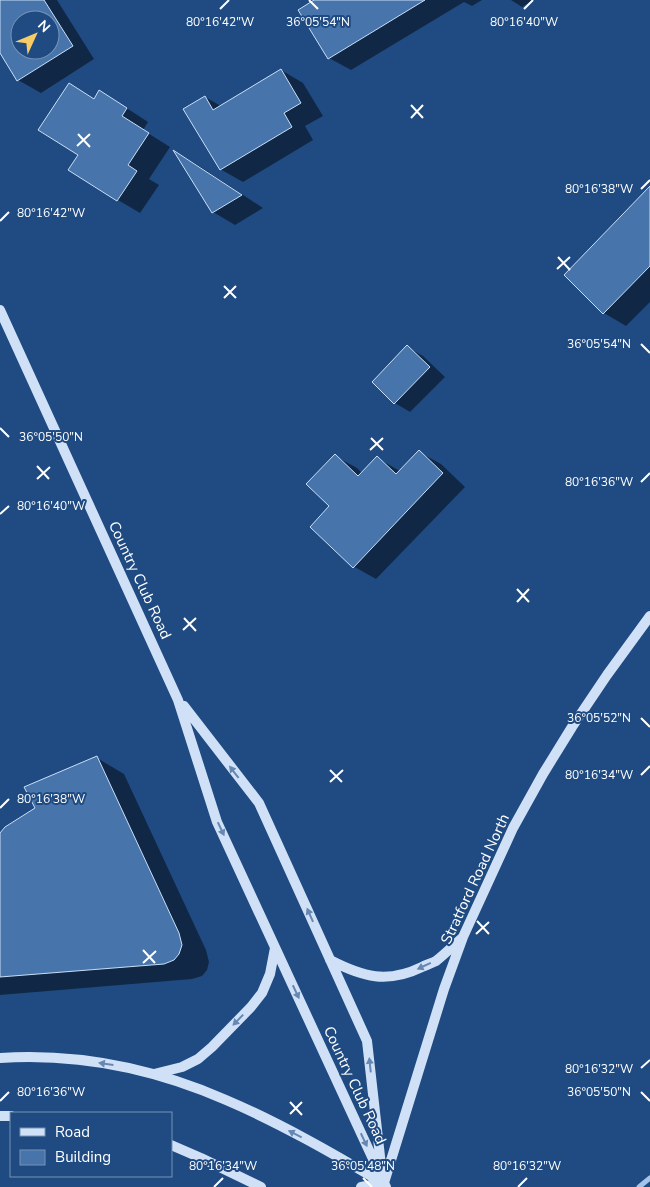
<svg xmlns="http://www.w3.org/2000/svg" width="650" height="1187" font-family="'Nunito Sans',sans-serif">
	<rect width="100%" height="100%" fill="#1f4b82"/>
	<path fill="#0007" fill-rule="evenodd" d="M0 0H57L94 59 41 93 18 80 0 51ZM20 20H50V50H20Z
		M317 0H482L472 6 464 2 351 70 329 58Z
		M511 0H533L522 7Z
		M281 70 303 83 323 116 305 126 313 140 243 182 220 169 205 97 221 106Z
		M95 100 122 105 148 122 143 130 170 147 149 179 159 185 140 213 118 200 70 169 79 155Z
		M177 153 196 164 263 208 235 225 213 212Z
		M650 191V302L626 326 604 313 565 275Z
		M407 347 423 356 445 377 410 412 395 403Z
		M419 452 441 464 465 487 376 579 353 566 331 506 335 456 357 468 362 473 377 458 400 471Z
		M97 758 124 774 206 950 209 962 207 970 202 976 192 979 0 995V835L37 808Z"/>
	<path fill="#4775ab" stroke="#c9def7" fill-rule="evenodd" d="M0 0H44L73 46 17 81 0 53ZM20 20H50V50H20Z
		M314 0H425L328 59 298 10Z
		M281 69 301 103 284 113 292 127 220 170 183 109 205 96 213 110Z
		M69 83 94 99 99 90 127 108 122 116 149 133 128 165 137 171 117 201 68 170 78 155 38 130Z
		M173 150 242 195 212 213Z
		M650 186V266L603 314 564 275Z
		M407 345 430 367 394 404 372 382Z
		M419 450 443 473 353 568 310 527 329 506 306 484 335 454 358 476 377 456 396 474Z
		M97 756 179 933 182 945 179 954 174 960 164 964 0 977V833L5 827 35 808 24 787Z"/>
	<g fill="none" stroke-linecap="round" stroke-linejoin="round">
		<path stroke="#a5c4e9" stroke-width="5" d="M639 1187 650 1178"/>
		<path stroke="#d0e1f7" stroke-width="10" d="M0 310 178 700 217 822 386 1187
			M184 706 259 803 367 1041 382 1174
			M330 960C363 977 387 984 422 967 426 965 432 963 436 961 445 954 454 945 462 938
			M0 1058C77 1053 155 1069 226 1100 280 1123 332 1153 383 1183
			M154 1074 182 1067 198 1059 212 1047 251 1007 262 993 270 974 275 948
			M0 1116H11
			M171 1145 201 1158 261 1187
			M383 1186 444 989 463 937 513 828 543 774 572 727 607 675 650 616
			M361 1187 383 1183"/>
	</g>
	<defs><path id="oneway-solid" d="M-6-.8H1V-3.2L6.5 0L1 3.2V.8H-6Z" transform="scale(1.25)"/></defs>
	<g fill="#6687b1">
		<use href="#oneway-solid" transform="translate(234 772) rotate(-128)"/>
		<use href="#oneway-solid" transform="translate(221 829) rotate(65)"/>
		<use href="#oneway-solid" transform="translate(310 915) rotate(-114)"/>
		<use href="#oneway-solid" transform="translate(424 966) rotate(155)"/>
		<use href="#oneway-solid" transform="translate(296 992) rotate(65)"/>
		<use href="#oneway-solid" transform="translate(238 1020) rotate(134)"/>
		<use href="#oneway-solid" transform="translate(106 1064) rotate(-172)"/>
		<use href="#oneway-solid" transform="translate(370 1065) rotate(-96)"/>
		<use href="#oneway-solid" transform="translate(295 1134) rotate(-153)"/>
		<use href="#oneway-solid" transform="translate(364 1140) rotate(65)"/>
	</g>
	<path fill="none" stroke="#fff" stroke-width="2" d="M309 0 318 9M220 9 229 0M524 9 533 0M411 105 423 118M411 118 423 105M78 134 90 147M77 146 90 134M641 189 650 180M0 221 9 212M558 257 570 270M557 269 570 257M224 286 236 298M224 298 236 286M641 344 650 353M0 428 9 437M371 438 383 450M370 450 383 438M37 466 49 479M37 479 50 467M641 482 650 473M0 514 9 506M517 589 529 602M517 602 529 589M184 618 196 631M183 630 196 618M641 718 650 727M330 770 342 782M641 775 650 766M330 782 343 770M0 808 9 799M477 921 489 934M476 934 489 922M143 950 155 963M143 963 156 951M641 1068 650 1060M641 1092 650 1101M0 1101 9 1092M290 1102 302 1115M290 1114 302 1102M363 1178 372 1187M214 1187 223 1178M518 1187 527 1178"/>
	<g text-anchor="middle" stroke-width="4" stroke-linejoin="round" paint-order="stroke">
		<g font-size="15" fill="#fff" stroke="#1f4b82">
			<text transform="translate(140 580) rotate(65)" y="5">Country Club Road</text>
			<text transform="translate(475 879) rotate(-65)" y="5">Stratford Road North</text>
			<text transform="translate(355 1085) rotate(65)" y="5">Country Club Road</text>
		</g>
	</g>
	<g font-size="12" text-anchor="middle" fill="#fff" stroke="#1f4b82" stroke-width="4" stroke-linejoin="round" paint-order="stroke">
		<text x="220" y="26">80°16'42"W</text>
		<text x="524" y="26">80°16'40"W</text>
		<text x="318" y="26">36°05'54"N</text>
		<text x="599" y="193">80°16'38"W</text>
		<text x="51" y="217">80°16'42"W</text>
		<text x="599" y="348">36°05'54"N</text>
		<text x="51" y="441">36°05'50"N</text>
		<text x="599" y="486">80°16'36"W</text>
		<text x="51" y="510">80°16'40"W</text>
		<text x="599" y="722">36°05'52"N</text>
		<text x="599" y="779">80°16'34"W</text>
		<text x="51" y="803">80°16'38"W</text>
		<text x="599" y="1073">80°16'32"W</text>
		<text x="599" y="1096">36°05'50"N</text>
		<text x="51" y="1096">80°16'36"W</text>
		<text x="363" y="1170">36°05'48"N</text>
		<text x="223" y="1170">80°16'34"W</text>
		<text x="527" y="1170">80°16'32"W</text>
	</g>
	<rect x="10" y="1112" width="162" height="65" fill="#1f4b82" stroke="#7993b4"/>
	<rect x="20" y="1128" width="25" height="8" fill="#d0e1f7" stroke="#7993b4"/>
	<text x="55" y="1137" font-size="15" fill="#ffffff">Road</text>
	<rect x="20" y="1150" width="25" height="15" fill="#4775ab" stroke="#7993b4"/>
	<text x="55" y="1162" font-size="15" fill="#ffffff">Building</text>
	<g transform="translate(35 35) rotate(46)"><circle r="24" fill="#1f4b82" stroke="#7993b4"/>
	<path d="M0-4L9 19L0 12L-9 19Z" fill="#f7cb65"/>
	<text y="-8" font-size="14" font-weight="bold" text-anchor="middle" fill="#ffffff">N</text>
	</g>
</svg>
